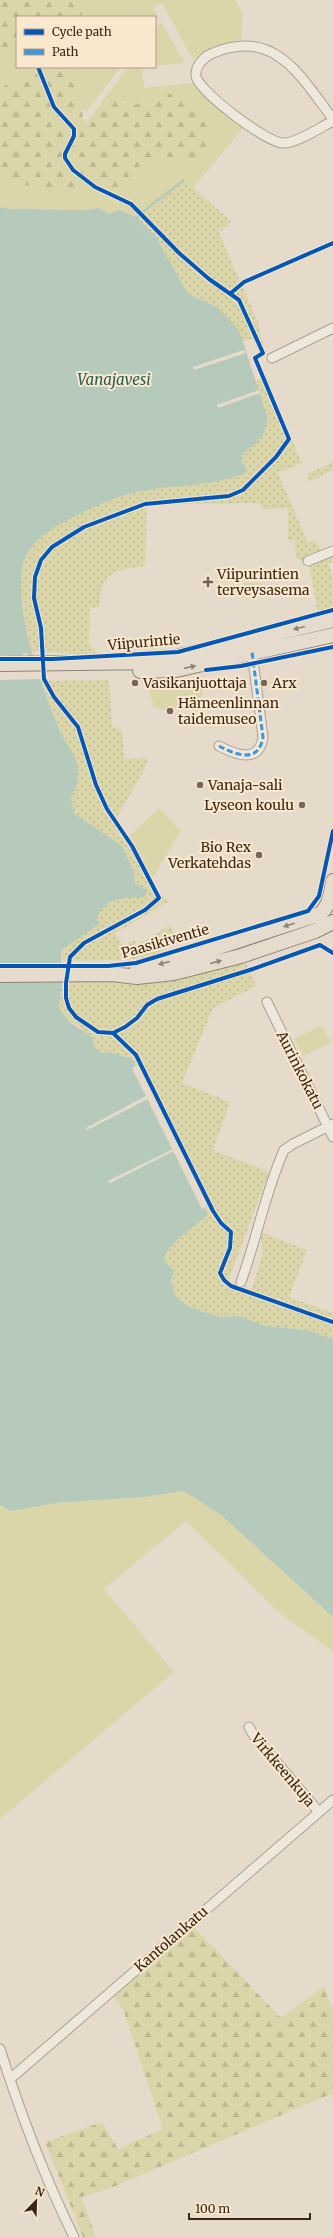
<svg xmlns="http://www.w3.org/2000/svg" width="333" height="2237" font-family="Merriweather,serif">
	<defs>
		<pattern id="forest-firs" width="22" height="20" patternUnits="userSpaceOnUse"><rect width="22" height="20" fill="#dad6aa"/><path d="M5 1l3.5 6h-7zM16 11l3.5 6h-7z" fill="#bcb892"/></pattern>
		<pattern id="park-dots" width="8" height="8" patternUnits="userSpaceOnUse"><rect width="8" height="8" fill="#dad6aa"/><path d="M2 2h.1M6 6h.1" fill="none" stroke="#bcb892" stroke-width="1.8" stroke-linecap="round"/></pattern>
	</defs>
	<rect width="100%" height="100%" fill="#e6dbca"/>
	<path fill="#dad6aa" d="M90 0H235L243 14 241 40C224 42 206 48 193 60L162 3 153 9 159 18 155 23V17H80Z
		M161 22 185 63 155 66V30Z
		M10 51 17 52V67L23 69 18 78 0 89V57Z
		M77 67H121L87 111 82 109Z
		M128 67H144H142L144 88 192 83 244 127 193 188 184 181 136 217 119 210 109 214 99 208C77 212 55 209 34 209 19 208 15 211 0 207V179L16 184 104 194 113 197 122 195 145 162 158 160 147 104 137 105 121 94 110 91Z
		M244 583H262V596L230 595 231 585H244Z
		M190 683H203V695C189 703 170 715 154 707L149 691 151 687Z
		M159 808 181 831 152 879 129 837Z
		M322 1025 331 1043 303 1056 294 1039Z
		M184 1491 221 1515 333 1617V1651L282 1615 186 1521 104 1589 174 1672 0 1819V1505L11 1511 56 1503 145 1497Z"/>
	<path fill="url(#forest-firs)" d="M0 0H90L80 17H17V52L10 51 0 57Z
		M23 67H77L83 119 87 122 110 91 121 94 136 105 141 99 148 104 156 93C180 90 192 109 208 125L207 145 198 157 145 162 122 195 113 197 104 194 16 184 0 179V89L18 78Z
		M194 1927 281 2018 324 1986 333 2011V2099L331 2094 106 2190 81 2197 96 2237H83L45 2142 102 2122 118 2149 163 2129 123 2009 113 1996Z"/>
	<path fill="url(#park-dots)" d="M184 180 231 221 219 233 259 325 265 353H259L253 339 242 342 238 330 217 307 188 294 156 237 136 217Z
		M264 377 269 378 270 392 302 463 278 473 308 543 316 540 321 551 307 555 308 559 301 561 296 558 295 540H288V510L286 508 262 509 261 503 147 505 145 566C112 570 102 571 99 607L90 608 89 643 101 656 31 651C27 625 18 596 22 570 27 526 109 497 146 490 178 484 214 486 244 473L246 468 241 461 243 453 254 445 268 419 256 381Z
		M333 462V470L310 482 307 474Z
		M331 555 333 561 328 564 333 575V608L318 612 309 566Z
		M109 680 112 726 122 731 124 759 148 758 145 769 117 817 156 888 168 902 115 933 123 946 134 940 137 945 170 925 178 943 152 956 126 960 62 961 63 949 97 919 103 906 124 897H135L141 886 135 883 134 873 123 847 74 813 71 796 77 764 61 733 40 681Z
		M245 962 256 986 213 1008 182 1083 230 1102 213 1150 269 1172 228 1281 252 1289 263 1252 260 1232 307 1250 289 1297 333 1313V1339L307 1330 266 1326 232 1316 220 1317 191 1308 176 1297 171 1282 174 1276 170 1266 164 1261C167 1244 196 1226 208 1215L205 1208 207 1206 137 1065 135 1066 132 1059 119 1055 103 1054 94 1048 79 1026 68 1021 59 1008 62 981 166 980Z"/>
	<path fill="#b6cabc" d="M0 207C15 211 19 208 34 209 55 209 77 212 99 208L109 214 119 210 136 217 156 237 188 294 217 307 239 330 268 419 263 435 254 445 243 453 241 461 246 468 245 473C214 486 178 485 146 490 119 495 94 506 70 519 54 527 38 536 28 552 5 590 44 695 61 733 65 743 76 754 77 765 79 776 78 788 71 796L74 813 123 847 134 873 135 883 147 891 144 897C125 898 104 897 97 919L99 924 63 949 61 953 62 981 59 1008 68 1021 92 1037 94 1048 103 1053 110 1052 132 1059 135 1066 132 1068 202 1209 205 1208 208 1215C196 1226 166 1244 164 1261L174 1271 171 1282 176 1297 191 1308 220 1317 240 1316 266 1326 307 1330 333 1339V1617L221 1515 184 1491 145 1497 56 1503 11 1511 0 1505Z"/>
	<path fill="#e6dbca" d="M244 350 246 353 194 370 193 367Z
		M259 390 260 393 218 408 217 405Z
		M24 653 28 654 29 658 35 657 41 679 0 680V657L20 658Z
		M0 963H64V981H0Z
		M146 1096 148 1099 87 1130 86 1128Z
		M173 1149 174 1151 110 1183 108 1181Z"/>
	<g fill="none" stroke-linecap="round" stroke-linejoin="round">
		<path stroke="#b6cabc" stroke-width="2.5" d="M136 217 184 180"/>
		<g stroke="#aba093" stroke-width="11">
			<path id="street" d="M333 119C301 77 275 27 213 53 205 56 195 65 196 76 198 91 267 143 283 143 295 144 321 127 333 121
				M272 358 333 328
				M308 561 333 551
				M219 746C236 755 259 764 263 737L252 652
				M267 1002 333 1137
				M241 1282C257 1238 265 1193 284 1150L293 1144 333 1124
				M249 1727 254 1736 319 1812
				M0 2049C20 2112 45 2178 74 2237
				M10 2079 333 1800"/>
		</g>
		<g stroke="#90857a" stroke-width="16">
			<path id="primary" d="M0 664 155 662 333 620
				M140 671 176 670 333 635
				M137 968 194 955 320 914C330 906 331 892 333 881
				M0 975 112 974 137 977 174 973 241 956 315 931 333 922"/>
		</g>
		<use href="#street" stroke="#eee7dc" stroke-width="9"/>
		<use href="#primary" stroke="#e6dccd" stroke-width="14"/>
		<path stroke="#3e96d4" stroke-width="3" stroke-dasharray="6 3" stroke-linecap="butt" d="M219 746C236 755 259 764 263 737L252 652"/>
		<g stroke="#f9e8cd" stroke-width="6">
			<path id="cycleway" d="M38 67 54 107 74 129V136L65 154V158L73 170 95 187 131 204 179 253 209 279 239 300 263 353 255 358 289 439 276 457 243 490 229 496 145 504 84 527 52 547 41 560 35 577 34 598 41 628 44 679 54 697 78 727 96 785 107 809 132 846 159 898 145 910 84 943 70 957 66 983V998L69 1008 76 1017 98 1032 113 1033 125 1027 137 1018 147 1005 157 999 253 969 320 945 333 953
				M231 293 244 282 333 243
				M0 659H53L178 652 333 610
				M206 670 241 666 333 647
				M0 966H108L136 963 308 911 319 896 333 831
				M113 1033 136 1055 213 1211 221 1223 231 1232 230 1248 220 1273 224 1280 231 1286 333 1322"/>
		</g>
		<use href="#cycleway" stroke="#0057b8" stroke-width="4"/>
	</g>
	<defs><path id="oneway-solid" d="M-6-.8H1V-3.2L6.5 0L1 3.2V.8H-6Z"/></defs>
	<g fill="#908274">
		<use href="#oneway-solid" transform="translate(299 628) rotate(166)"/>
		<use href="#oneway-solid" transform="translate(190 667) rotate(-13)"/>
		<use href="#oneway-solid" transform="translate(289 925) rotate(163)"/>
		<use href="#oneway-solid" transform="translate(216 962) rotate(-15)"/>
		<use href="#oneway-solid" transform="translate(164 963) rotate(165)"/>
	</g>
	<g fill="#766658" stroke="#f9e8cd" stroke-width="1.5">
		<path d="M206 576h4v4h4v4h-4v4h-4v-4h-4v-4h4z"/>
		<circle cx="135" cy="683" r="4"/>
		<circle cx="264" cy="683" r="4"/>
		<circle cx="170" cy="711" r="4"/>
		<circle cx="200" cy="785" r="4"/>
		<circle cx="302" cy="805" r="4"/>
		<circle cx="259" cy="855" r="4"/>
	</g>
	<g text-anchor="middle" stroke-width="4" stroke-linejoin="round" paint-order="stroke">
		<g font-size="14" fill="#3a271a" stroke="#f9e8cd" text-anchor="start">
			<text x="217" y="579">Viipurintien<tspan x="217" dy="16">terveysasema</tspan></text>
			<text x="143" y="688">Vasikanjuottaja</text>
			<text x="272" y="688">Arx</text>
			<text x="178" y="708">Hämeenlinnan<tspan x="178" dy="16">taidemuseo</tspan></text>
			<text x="208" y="790">Vanaja-sali</text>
			<text x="294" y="810" text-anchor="end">Lyseon koulu</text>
			<text x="251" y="852" text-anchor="end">Bio Rex<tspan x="251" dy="16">Verkatehdas</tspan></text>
		</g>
		<g font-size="14" fill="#3a271a" stroke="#f9e8cd">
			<text transform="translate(144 642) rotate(-5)" y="5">Viipurintie</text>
			<text transform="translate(165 941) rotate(-16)" y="5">Paasikiventie</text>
			<text transform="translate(300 1070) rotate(63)" y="5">Aurinkokatu</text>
			<text transform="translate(283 1770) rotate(50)" y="5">Virkkeenkuja</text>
			<text transform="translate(171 1939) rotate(-41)" y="5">Kantolankatu</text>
		</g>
		<g font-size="15" font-style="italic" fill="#285b54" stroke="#f9e8cd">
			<text x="114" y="385">Vanajavesi</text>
		</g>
	</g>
	<rect x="16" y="16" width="140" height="52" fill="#f9e8cd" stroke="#ad9b85"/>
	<rect x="24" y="29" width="20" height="6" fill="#0057b8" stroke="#ad9b85"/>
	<text x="52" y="36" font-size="12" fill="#3a271a">Cycle path</text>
	<rect x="24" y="49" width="20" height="6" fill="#3e96d4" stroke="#ad9b85"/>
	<text x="52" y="56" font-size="12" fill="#3a271a">Path</text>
	<g transform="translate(36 2201) rotate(23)" stroke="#f9e8cd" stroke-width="3" paint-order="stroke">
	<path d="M0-3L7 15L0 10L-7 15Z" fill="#3a271a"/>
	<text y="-6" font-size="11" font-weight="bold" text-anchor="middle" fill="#3a271a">N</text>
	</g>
	<path d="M189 2213v6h121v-6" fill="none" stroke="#3a271a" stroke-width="2"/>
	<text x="195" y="2213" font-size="12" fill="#3a271a" stroke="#f9e8cd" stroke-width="3" paint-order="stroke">100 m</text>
</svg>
